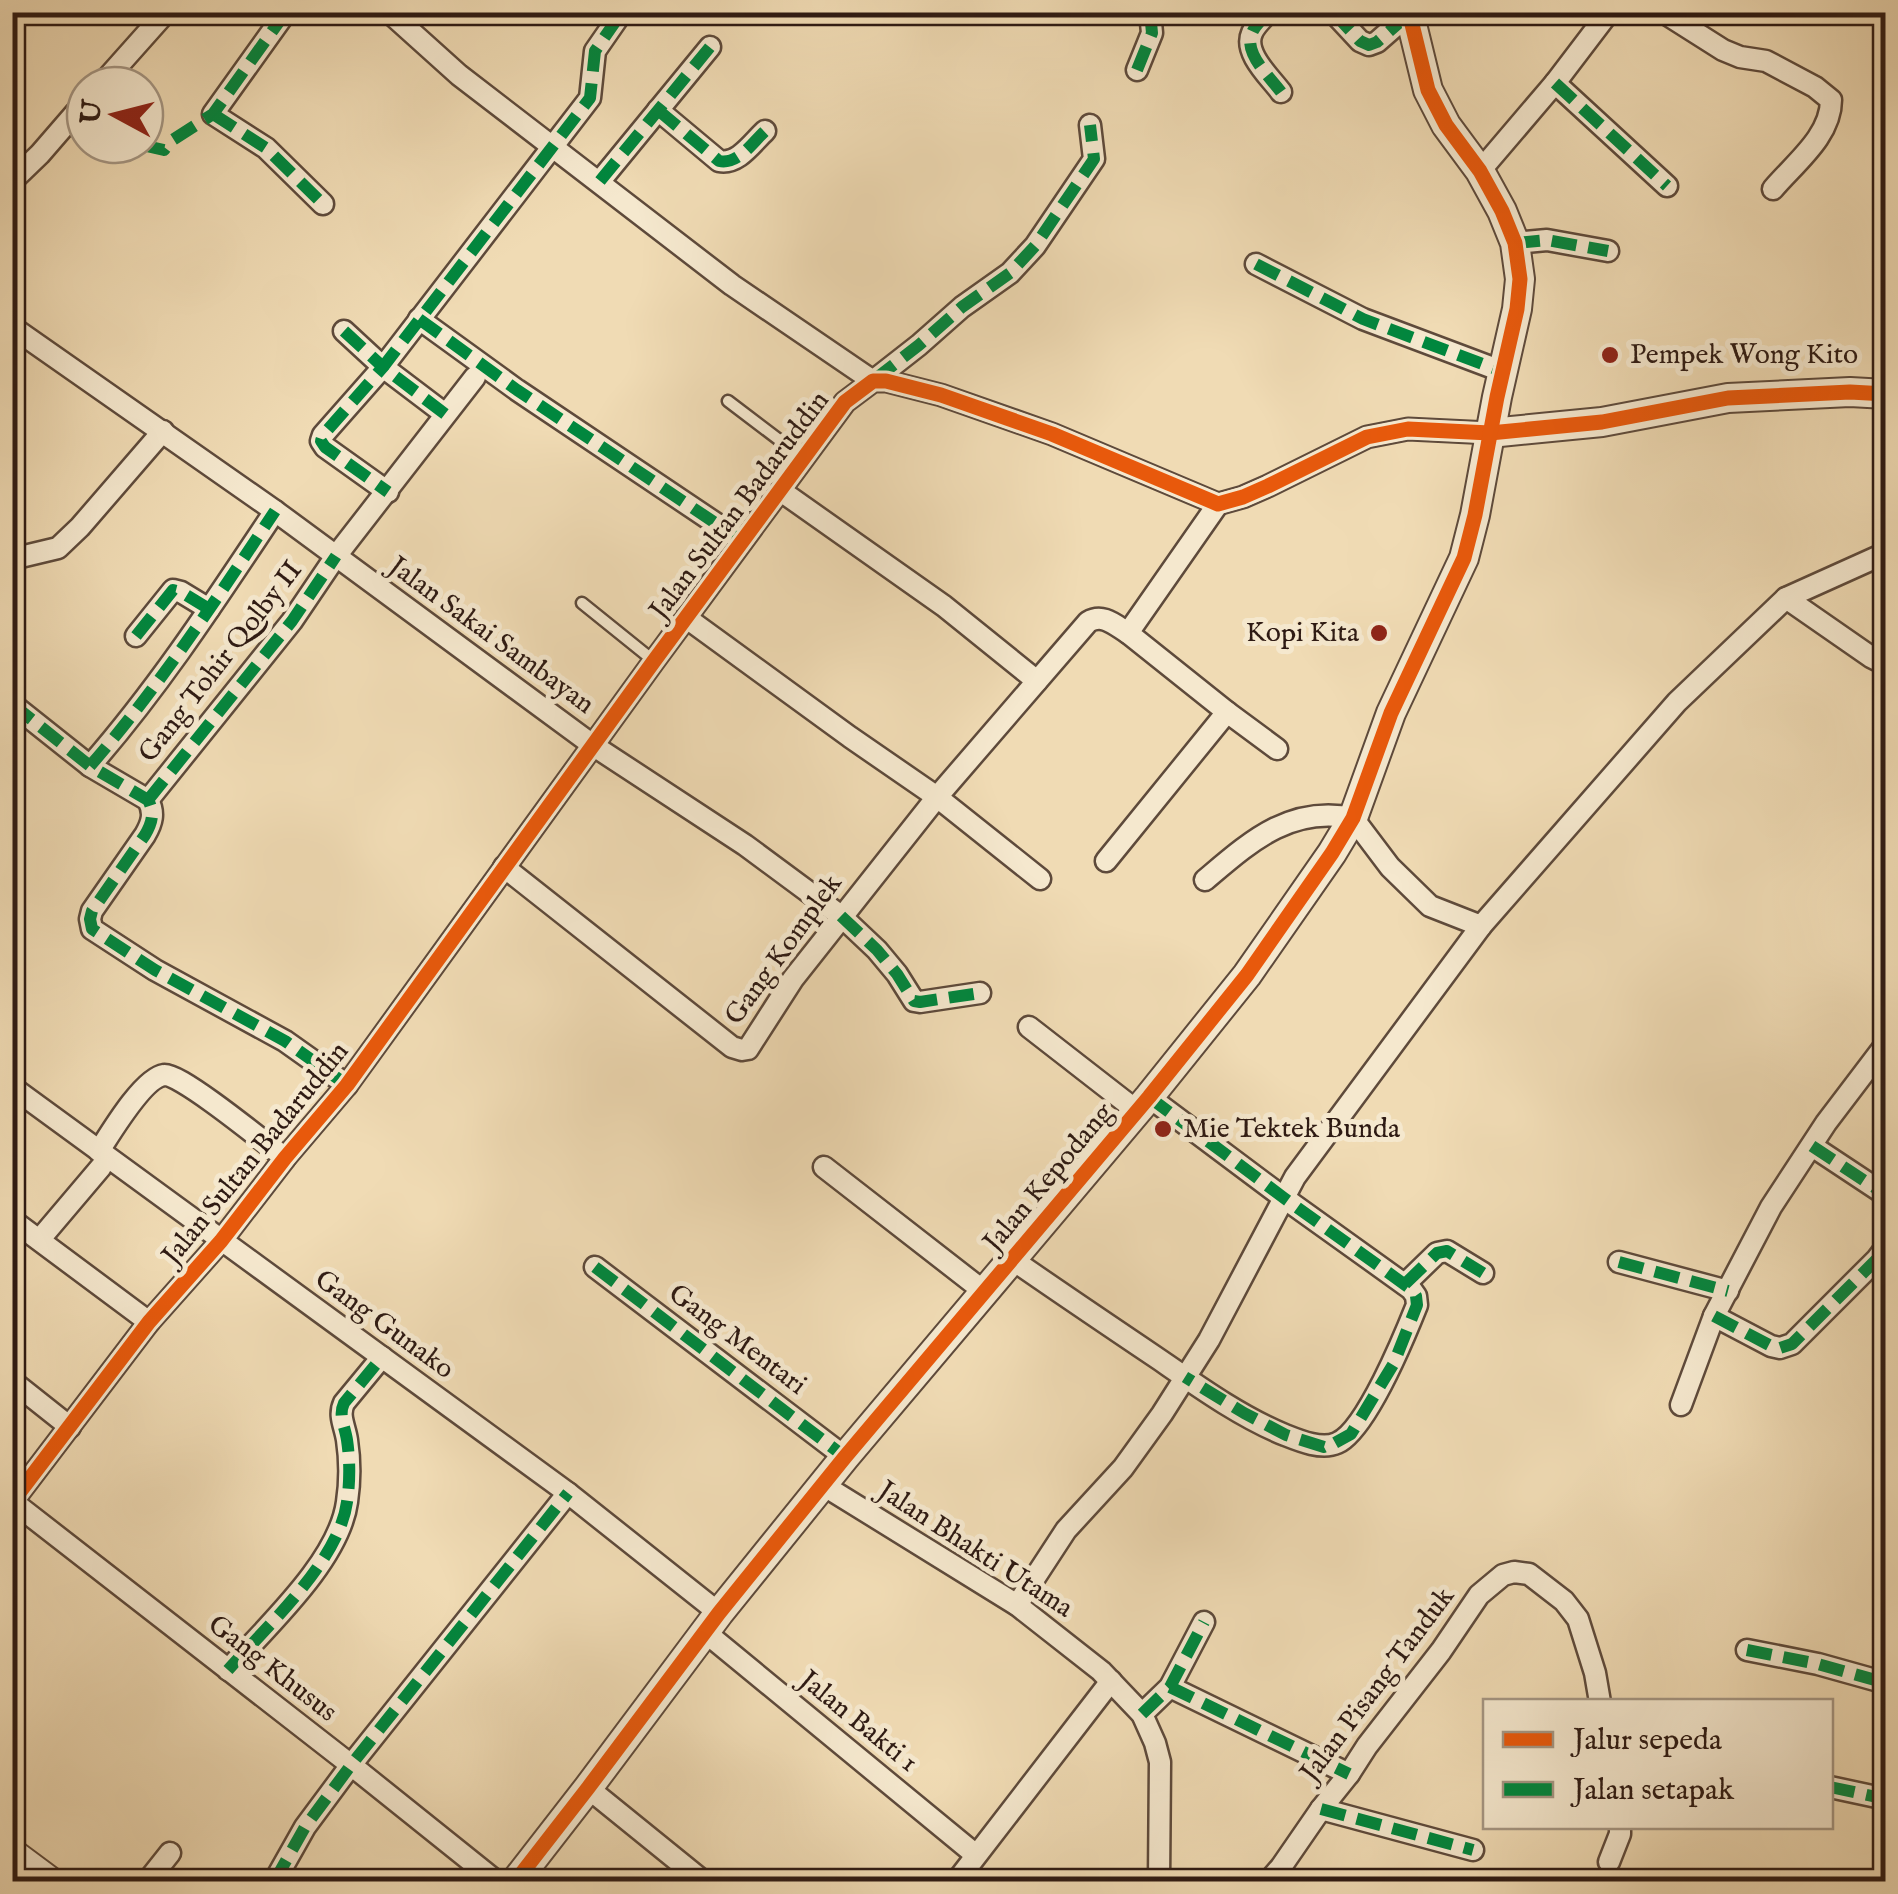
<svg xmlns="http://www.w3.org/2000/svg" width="1898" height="1894" font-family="'IM FELL English',serif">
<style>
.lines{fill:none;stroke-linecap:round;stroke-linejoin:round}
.service-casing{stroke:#5e4a3b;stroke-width:15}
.minor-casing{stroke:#5e4a3b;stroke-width:25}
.tertiary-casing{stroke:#5e4a3b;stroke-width:32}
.service{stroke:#f5e8ce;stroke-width:10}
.minor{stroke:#f5e8ce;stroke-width:20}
.tertiary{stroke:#f5e8ce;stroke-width:28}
.quiet{stroke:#00873e;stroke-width:12;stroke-dasharray:25 12;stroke-linecap:butt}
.cycleway-casing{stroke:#f5e8ce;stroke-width:21}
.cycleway{stroke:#e8590c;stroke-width:15}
.poi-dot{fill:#8f2418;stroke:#f5e8ce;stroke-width:4}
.labels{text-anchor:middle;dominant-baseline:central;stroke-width:10;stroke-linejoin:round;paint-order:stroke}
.poi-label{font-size:28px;fill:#2e1a13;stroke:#f5e8ce;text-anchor:start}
.street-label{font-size:28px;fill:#2e1a13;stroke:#f5e8ce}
</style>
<rect width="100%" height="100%" fill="#f0dbb4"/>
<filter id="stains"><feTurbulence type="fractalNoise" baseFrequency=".002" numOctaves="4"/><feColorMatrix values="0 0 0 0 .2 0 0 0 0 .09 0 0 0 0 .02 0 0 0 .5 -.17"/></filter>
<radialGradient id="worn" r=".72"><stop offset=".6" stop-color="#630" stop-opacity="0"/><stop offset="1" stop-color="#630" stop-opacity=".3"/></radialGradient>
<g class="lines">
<defs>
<g id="service">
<path d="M728 401 803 458"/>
<path d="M582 603 654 661"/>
</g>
<g id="minor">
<path d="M286 12 213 114 266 148 323 204"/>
<path d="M389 12 459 75 732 285 873 381 919 345 962 307 1010 273 1035 246 1094 159 1090 125"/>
<path d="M1268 12C1263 19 1255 25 1252 33 1243 53 1270 77 1281 92"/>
<path d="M1333 12 1360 41 1369 45 1377 42 1409 14"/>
<path d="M1663 12 1723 50 1740 57 1766 61 1815 87 1831 100C1831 136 1795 163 1773 189"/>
<path d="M1137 70 1152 33 1150 12"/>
<path d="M1555 83 1667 186"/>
<path d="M101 85 166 12"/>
<path d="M658 110 719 161C738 165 752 143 765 131"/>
<path d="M1480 171 1555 83 1609 12"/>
<path d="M12 181 40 154 85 102"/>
<path d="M600 181 710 47"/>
<path d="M1515 243 1547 240 1608 251"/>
<path d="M1256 264 1363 319 1504 372"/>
<path d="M419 319 517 390 742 541"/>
<path d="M12 327 275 511 594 746 745 845 841 916 877 950 897 974 914 1001 920 1002 980 993"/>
<path d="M344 331 383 367 323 435 321 441 325 447 388 492"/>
<path d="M445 414 383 367 590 98 595 51 622 12"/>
<path d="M781 491 944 606 1037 681"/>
<path d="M12 559 58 548 80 527 163 431"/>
<path d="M1786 598 1871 657 1877 660 1886 659"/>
<path d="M688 619 850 737 937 797 1088 622C1103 613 1115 625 1128 633"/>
<path d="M136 636 173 590 181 592 209 609"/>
<path d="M12 704 90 766 148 800C155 813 152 823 145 835L92 911 90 919 92 929 155 970 285 1041 347 1085"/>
<path d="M1227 712 1277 749"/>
<path d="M90 766C160 686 217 598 275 511"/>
<path d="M148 800 292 621 336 556 475 377"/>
<path d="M1106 861 1227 712 1128 633 1218 504"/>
<path d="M504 867 732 1047 742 1050 748 1049 793 979 937 797 1040 879"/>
<path d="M1205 880C1250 842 1290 805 1353 818L1390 867 1430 906 1481 926"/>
<path d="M1029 1027 1137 1111"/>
<path d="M12 1087 568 1493 719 1613"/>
<path d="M1812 1146 1886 1195"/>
<path d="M99 1151C110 1134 143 1078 164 1075 179 1072 268 1145 285 1158"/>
<path d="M824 1167 986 1293"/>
<path d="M12 1220 149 1322"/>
<path d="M40 1239 101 1167"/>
<path d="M1013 1260C1062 1294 1111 1327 1160 1360 1199 1387 1241 1417 1285 1435 1300 1441 1322 1450 1337 1443 1366 1431 1405 1335 1417 1305L1416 1296 1411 1289 1284 1198 1149 1097"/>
<path d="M1619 1262 1728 1291"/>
<path d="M595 1267 845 1457"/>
<path d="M1405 1284 1437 1253 1447 1251 1483 1273"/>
<path d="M1714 1316 1771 1346 1780 1348 1792 1344 1877 1259 1886 1247"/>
<path d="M12 1381 70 1427"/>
<path d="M1681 1405 1714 1316 1771 1207 1826 1123 1886 1044"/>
<path d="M823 1485 1017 1605 1101 1671 1142 1714 1155 1743 1160 1762 1159 1882"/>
<path d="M12 1502 149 1322 221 1241 285 1158 347 1085 654 661 845 402 873 381H886L941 395 1052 434 1218 504 1243 497 1268 486 1367 437 1408 429 1490 433"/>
<path d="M13 1502 351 1765 497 1882"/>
<path d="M1017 1605 1066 1530 1123 1468 1162 1414 1209 1340 1295 1177 1481 926 1677 702 1786 598 1886 553"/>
<path d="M705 1632 976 1855"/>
<path d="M1747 1650 1818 1664 1886 1683"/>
<path d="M228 1670C267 1626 339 1561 347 1502 350 1482 350 1460 347 1440 345 1426 338 1416 344 1403L382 1357"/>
<path d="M1170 1687 1349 1774"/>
<path d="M1142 1714 1170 1687 1204 1622"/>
<path d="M1830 1787 1886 1799"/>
<path d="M588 1788 704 1882"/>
<path d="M1321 1809 1473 1850"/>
<path d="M1609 1862 1620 1834V1826"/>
<path d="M147 1882 170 1853"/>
<path d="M274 1882 305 1827 351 1765 568 1493"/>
<path d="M956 1882 1111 1681"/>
<path d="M1268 1882 1281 1867 1321 1809 1349 1774 1367 1746 1441 1651 1479 1595 1503 1575 1514 1572 1529 1574 1564 1601 1578 1619 1595 1673 1600 1702"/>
</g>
<g id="tertiary">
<path d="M1490 433 1602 422 1728 398 1850 392 1886 394"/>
<path d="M12 1853 51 1882"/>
<path d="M515 1882 588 1788 719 1613 845 1457 1149 1097 1247 975 1332 853 1353 818 1391 713 1464 558 1475 515 1497 397 1517 309 1520 279 1515 243 1502 211 1480 171 1446 125 1428 90 1409 12"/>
</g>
</defs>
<!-- service casing -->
<use href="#service" class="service-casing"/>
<!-- minor casing -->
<use href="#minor" class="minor-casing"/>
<!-- tertiary casing -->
<use href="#tertiary" class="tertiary-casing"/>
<!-- service -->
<use href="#service" class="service"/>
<!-- minor -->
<use href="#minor" class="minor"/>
<!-- tertiary -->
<use href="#tertiary" class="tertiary"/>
<!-- quiet -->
<g class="quiet">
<path d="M1268 12C1263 19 1255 25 1252 33 1243 53 1270 77 1281 92"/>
<path d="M1333 12 1360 41 1369 45 1377 42 1409 14"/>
<path d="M1137 70 1152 33 1150 12"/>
<path d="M1555 83 1667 186"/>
<path d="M658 110 719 161C738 165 752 143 765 131"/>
<path d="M213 114 266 148 323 204"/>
<path d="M142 145 164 150 171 141 213 114 286 12"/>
<path d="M600 181 710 47"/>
<path d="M1515 243 1547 240 1608 251"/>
<path d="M1256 264 1363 319 1504 372"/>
<path d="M419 319 517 390 742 541"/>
<path d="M344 331 383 367 323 435 321 441 325 447 388 492"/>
<path d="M874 380 919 345 962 307 1010 273 1035 246 1094 159 1090 125"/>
<path d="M445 414 383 367 590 98 595 51 622 12"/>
<path d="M136 636 173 590 181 592 209 609"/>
<path d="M12 704 90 766 148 800C155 813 152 823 145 835L92 911 90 919 92 929 155 970 285 1041 347 1085"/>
<path d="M90 766C160 686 217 598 275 511"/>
<path d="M148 800 292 621 336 556"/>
<path d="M841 916 877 950 897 974 914 1001 920 1002 980 993"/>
<path d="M1149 1097 1284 1198 1411 1289 1416 1296 1417 1305 1394 1363 1351 1434 1331 1445 1324 1447 1286 1435 1244 1413 1185 1377"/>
<path d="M1812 1146 1886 1195"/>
<path d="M1619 1262 1728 1291"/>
<path d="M595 1267 845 1457"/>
<path d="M1405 1284 1437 1253 1447 1251 1483 1273"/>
<path d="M1714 1316 1771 1346 1780 1348 1792 1344 1877 1259 1886 1247"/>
<path d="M1747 1650 1818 1664 1886 1683"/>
<path d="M228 1670C267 1626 339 1561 347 1502 350 1482 350 1460 347 1440 345 1426 338 1416 344 1403L382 1357"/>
<path d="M1170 1687 1349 1774"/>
<path d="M1142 1714 1170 1687 1204 1622"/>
<path d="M1830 1787 1886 1799"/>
<path d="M1321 1809 1473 1850"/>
<path d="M274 1882 305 1827 351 1765 568 1493"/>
</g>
<defs>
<g id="cycleway">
<path d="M12 1502 149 1322 221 1241 285 1158 347 1085 654 661 845 402 873 381H886L941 395 1052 434 1218 504 1243 497 1268 486 1367 437 1408 429 1490 433 1602 422 1728 398 1850 392 1886 394"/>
<path d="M515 1882 588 1788 719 1613 845 1457 1149 1097 1247 975 1332 853 1353 818 1391 713 1464 558 1475 515 1497 397 1517 309 1520 279 1515 243 1502 211 1480 171 1446 125 1428 90 1409 12"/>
</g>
</defs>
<!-- cycleway casing -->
<use href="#cycleway" class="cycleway-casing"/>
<!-- cycleway -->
<use href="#cycleway" class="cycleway"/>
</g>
<!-- markers -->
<g class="poi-dot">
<circle cx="1610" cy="355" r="10"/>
<circle cx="1379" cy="633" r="10"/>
<circle cx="1163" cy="1129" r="10"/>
</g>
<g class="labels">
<!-- poi labels -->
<g class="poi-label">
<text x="1630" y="355">Pempek Wong Kito</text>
<text x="1359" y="633" text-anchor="end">Kopi Kita</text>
<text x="1183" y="1129">Mie Tektek Bunda</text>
</g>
<!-- street labels -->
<g class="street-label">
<text transform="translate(740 506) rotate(-53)">Jalan Sultan Badaruddin</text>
<text transform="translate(491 636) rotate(36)">Jalan Sakai Sambayan</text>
<text transform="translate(221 662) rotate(-52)">Gang Tohir Qolby II</text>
<text transform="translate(784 950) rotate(-54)">Gang Komplek</text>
<text transform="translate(256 1154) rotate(-51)">Jalan Sultan Badaruddin</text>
<text transform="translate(1049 1178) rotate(-50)">Jalan Kepodang</text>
<text transform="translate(384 1325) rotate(36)">Gang Gunako</text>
<text transform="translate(737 1340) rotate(37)">Gang Mentari</text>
<text transform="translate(975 1550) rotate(33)">Jalan Bhakti Utama</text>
<text transform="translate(272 1669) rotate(38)">Gang Khusus</text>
<text transform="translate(1378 1685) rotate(-53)">Jalan Pisang Tanduk</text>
<text transform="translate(858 1722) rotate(39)">Jalan Bakti 1</text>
</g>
</g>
<!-- margin -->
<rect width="1898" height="1894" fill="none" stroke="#f0dbb4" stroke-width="50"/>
<rect x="15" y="15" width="1868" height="1864" fill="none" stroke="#2e1a13" stroke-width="5"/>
<rect x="25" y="25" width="1848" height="1844" fill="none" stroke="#2e1a13" stroke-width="2.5"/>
<!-- legend -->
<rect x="1483" y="1699" width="350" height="130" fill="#f5e8ce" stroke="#a59683" stroke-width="2.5"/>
<rect x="1503" y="1732" width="50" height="15" fill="#e8590c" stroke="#a59683" stroke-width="2.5"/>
<text x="1573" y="1749" font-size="30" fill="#2e1a13">Jalur sepeda</text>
<rect x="1503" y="1782" width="50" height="15" fill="#00873e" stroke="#a59683" stroke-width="2.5"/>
<text x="1573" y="1799" font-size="30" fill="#2e1a13">Jalan setapak</text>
<!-- north arrow -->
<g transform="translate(115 115) rotate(277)"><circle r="48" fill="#f5e8ce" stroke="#a59683" stroke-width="2.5"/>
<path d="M0-8L18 38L0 25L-18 38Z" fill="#8f2418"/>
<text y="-15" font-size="28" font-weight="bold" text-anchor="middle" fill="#2e1a13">U</text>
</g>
<rect width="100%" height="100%" filter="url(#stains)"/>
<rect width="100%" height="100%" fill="url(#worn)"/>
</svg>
